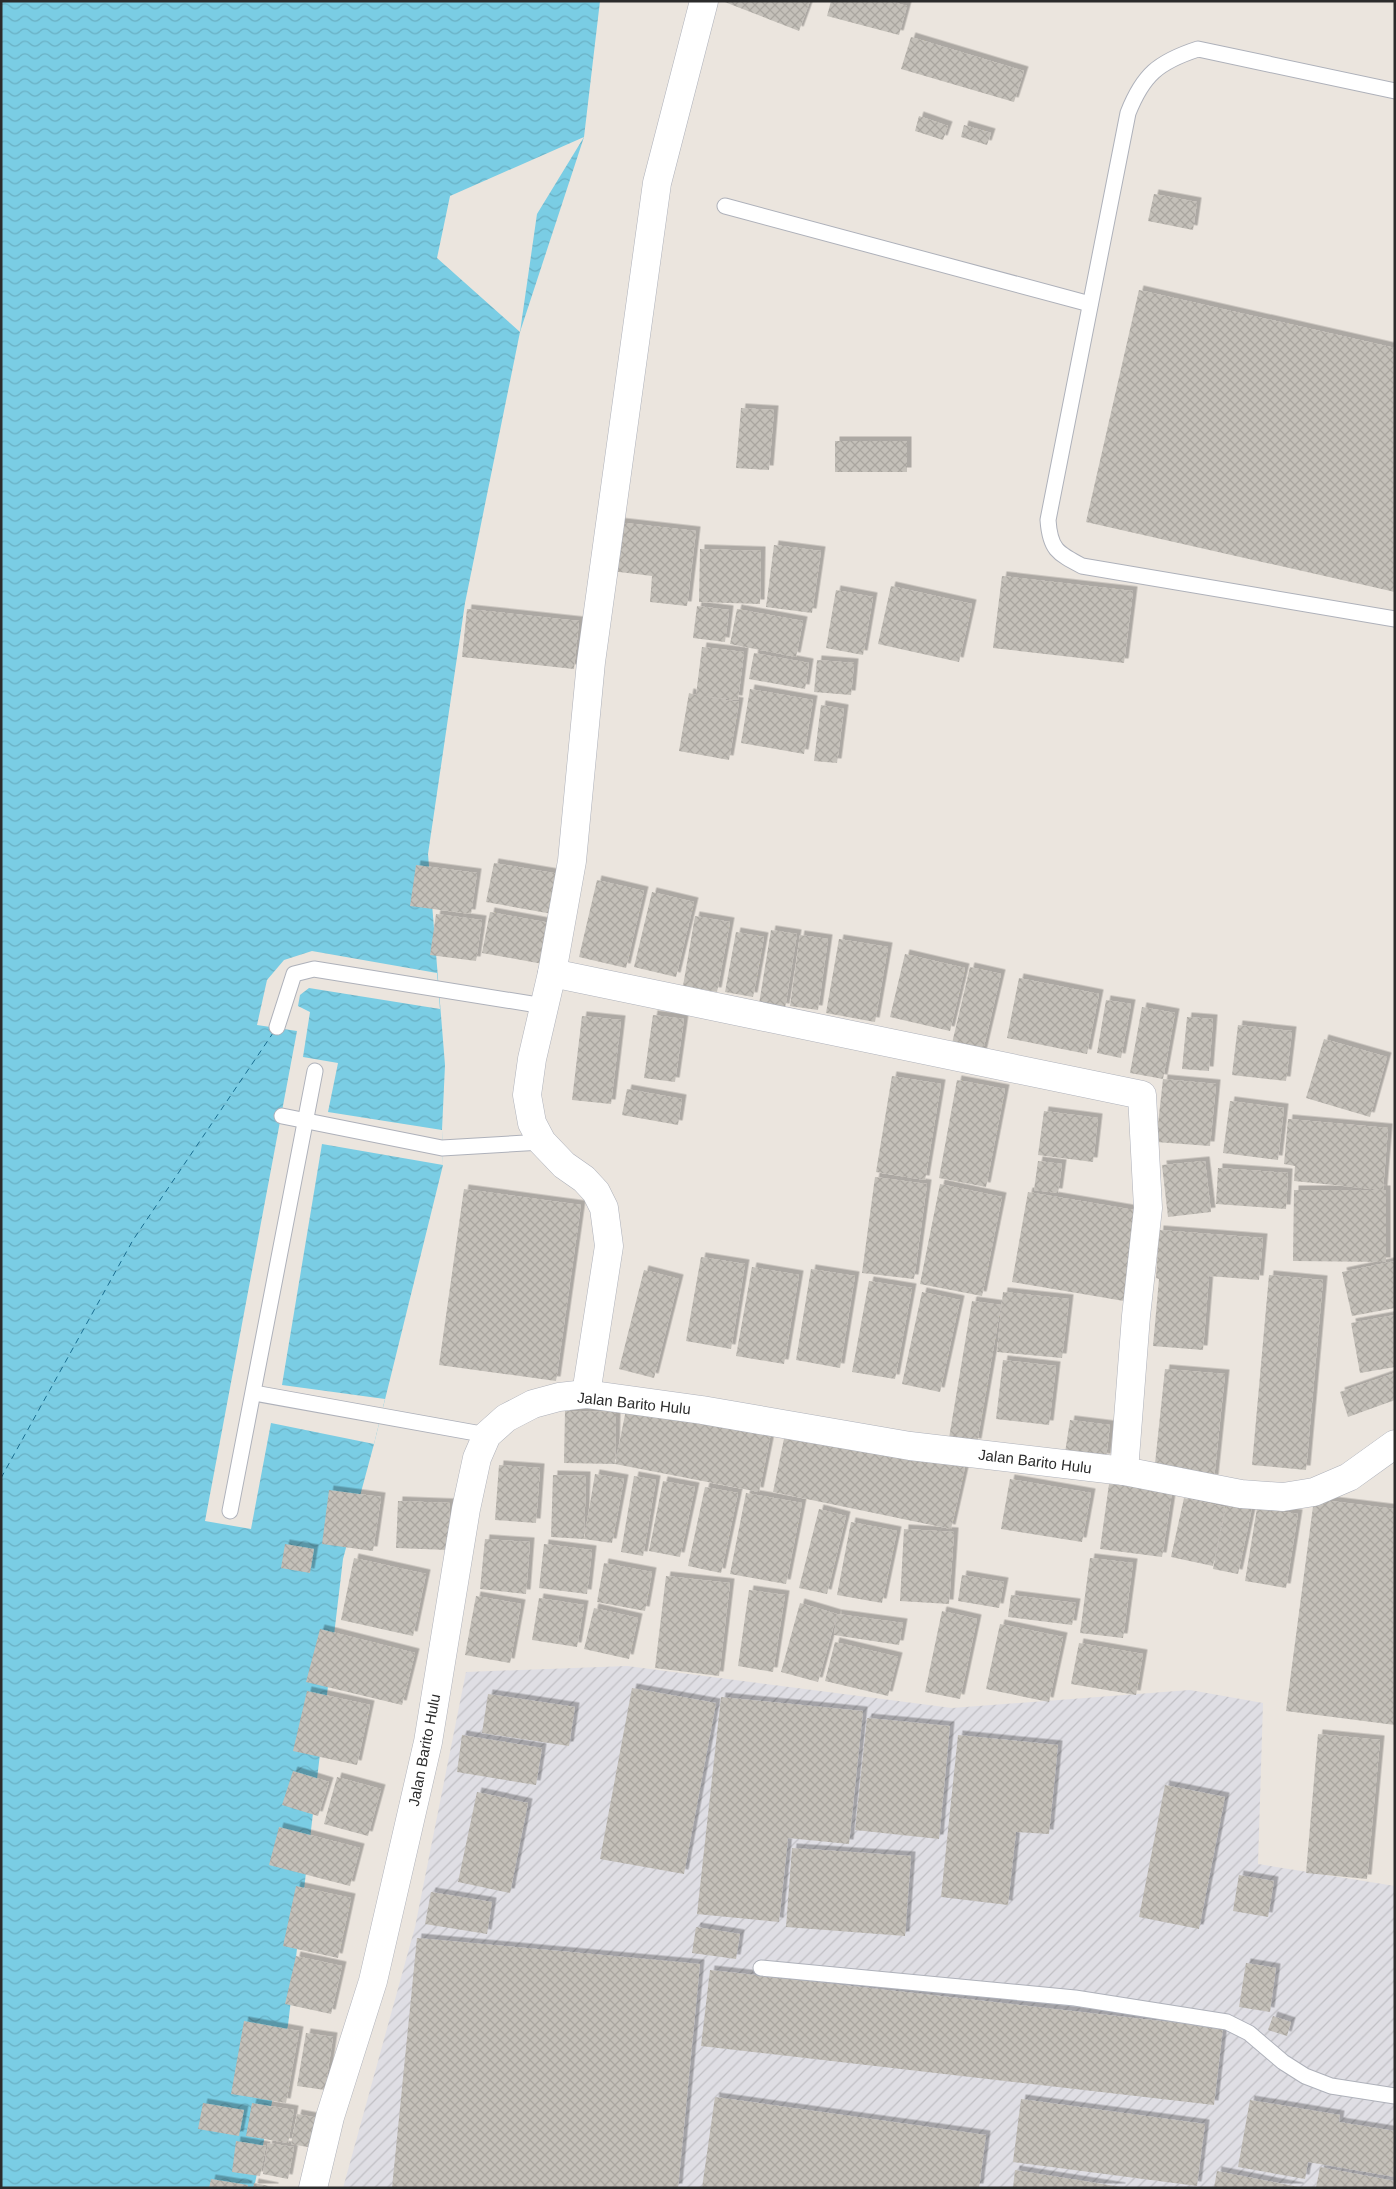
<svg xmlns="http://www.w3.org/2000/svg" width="1396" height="2189" font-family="Arial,sans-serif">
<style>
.industrial{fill:url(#industrial-furrows)}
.water{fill:url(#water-waves)}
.pier{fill:#ebe5de}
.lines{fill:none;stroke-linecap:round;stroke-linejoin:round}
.ferry{stroke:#196d90;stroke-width:1;stroke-dasharray:6 5;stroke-linecap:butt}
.building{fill:url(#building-cross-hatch);filter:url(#shadow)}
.service-casing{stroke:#aeb1ba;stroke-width:17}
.minor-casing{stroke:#aeb1ba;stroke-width:29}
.tertiary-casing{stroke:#aeb1ba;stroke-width:29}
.service{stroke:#fff;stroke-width:15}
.minor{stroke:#fff;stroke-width:28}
.tertiary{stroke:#fff;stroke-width:28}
.labels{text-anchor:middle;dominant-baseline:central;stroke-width:4;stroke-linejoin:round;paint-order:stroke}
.street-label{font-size:15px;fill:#2b2b2b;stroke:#fff}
</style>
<defs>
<pattern id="industrial-furrows" width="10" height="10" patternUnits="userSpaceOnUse" patternTransform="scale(1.25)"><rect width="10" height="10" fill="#dfdee4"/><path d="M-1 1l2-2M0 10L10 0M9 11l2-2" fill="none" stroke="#c0bfc4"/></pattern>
<pattern id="water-waves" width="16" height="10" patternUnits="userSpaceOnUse" patternTransform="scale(1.25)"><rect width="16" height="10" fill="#7acde4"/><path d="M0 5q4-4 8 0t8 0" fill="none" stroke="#6ab0c4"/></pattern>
<pattern id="building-cross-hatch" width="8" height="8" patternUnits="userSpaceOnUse" patternTransform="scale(1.25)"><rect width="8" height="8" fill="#c4c0b9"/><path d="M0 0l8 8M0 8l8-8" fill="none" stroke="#a9a59f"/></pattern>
<filter id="shadow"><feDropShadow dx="4.5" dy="-4.5" stdDeviation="0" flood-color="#0004"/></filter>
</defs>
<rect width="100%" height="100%" fill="#ebe5de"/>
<!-- industrial -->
<path class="industrial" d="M627 1666 952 1708 1190 1690 1263 1703 1258 1864 1395 1886V2188H343L415 1927 466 1672Z"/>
<!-- water -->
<path class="water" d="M1 1H600L584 137 520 332 465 603 428 854 445 1065 442 1130 443 1165 374 1444 343 1559 288 2025 254 2188H1Z"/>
<!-- pier -->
<g class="pier">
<path d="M584 137 537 214 520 332 437 258 450 196Z"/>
<path d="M312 951 437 973 440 1009 309 988 300 995 298 1006 310 1012 303 1057 338 1063 328 1112 442 1130 443 1165 322 1144 282 1385 385 1399 374 1444 271 1423 251 1529 205 1521 297 1031 257 1025 267 980 284 960Z"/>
</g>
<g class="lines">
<!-- ferry -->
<path class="ferry" d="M1 1478 133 1240 273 1033"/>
</g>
<!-- building -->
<g class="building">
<path d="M722 1H810L799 31Z"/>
<path d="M831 1H889L907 6 899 35 827 16Z"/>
<path d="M911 37 1024 71 1014 102 901 69Z"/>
<path d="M919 116 948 126 943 140 915 131Z"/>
<path d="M964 125 991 133 987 145 961 137Z"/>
<path d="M1154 194 1197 202 1193 230 1148 221Z"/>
<path d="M1139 290 1395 348V592L1086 522Z"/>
<path d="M741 408 774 410 769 470 736 468Z"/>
<rect x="835" y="441" width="72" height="31"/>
<path d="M616 522 696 531 687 606 650 602 652 576 611 571Z"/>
<path d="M774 545 821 551 812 613 766 607Z"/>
<path d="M700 549 761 551 760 604 699 602Z"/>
<path d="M1002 576 1133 591 1124 663 993 648Z"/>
<path d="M891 586 972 604 959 662 878 644Z"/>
<path d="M836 590 873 597 863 655 826 648Z"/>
<path d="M697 606 729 610 725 642 693 638Z"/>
<path d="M467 609 579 621 574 669 462 657Z"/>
<path d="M737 609 803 621 796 657 730 644Z"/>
<path d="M702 647 744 652 738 700 701 696 739 702 729 760 679 751 689 693 696 695Z"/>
<path d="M754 653 809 663 805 689 749 679Z"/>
<path d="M817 660 854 663 851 695 814 692Z"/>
<path d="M750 689 813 700 804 754 741 743Z"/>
<path d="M821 705 844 709 837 763 814 761Z"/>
<path d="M494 863 565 875 558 915 486 902Z"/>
<path d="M416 865 477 873 471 914 410 906Z"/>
<path d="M597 880 644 891 626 968 579 957Z"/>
<path d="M652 892 694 902 676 977 634 967Z"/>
<path d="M490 912 550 923 543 964 482 953Z"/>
<path d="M436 914 482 920 476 961 430 955Z"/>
<path d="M695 916 730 922 717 992 683 986Z"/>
<path d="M771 930 797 934 785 1008 759 1004Z"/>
<path d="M736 932 764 937 753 997 725 992Z"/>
<path d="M800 935 828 939 818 1010 790 1006Z"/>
<path d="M839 939 888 947 875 1022 826 1013Z"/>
<path d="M905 954 965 968 950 1031 890 1017Z"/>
<path d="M970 967 1001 974 981 1059 950 1052Z"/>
<path d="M1019 978 1099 994 1087 1054 1007 1038Z"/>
<path d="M1106 1000 1131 1004 1121 1058 1097 1053Z"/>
<path d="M1142 1007 1175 1013 1163 1079 1216 1084 1210 1146 1156 1142 1163 1079 1130 1073Z"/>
<path d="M653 1015 684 1019 675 1082 644 1078Z"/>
<path d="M582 1016 621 1020 611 1104 572 1100Z"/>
<path d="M1187 1017 1213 1019 1209 1071 1182 1069Z"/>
<path d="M1238 1025 1292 1031 1286 1081 1232 1075Z"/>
<path d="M1324 1039 1387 1057 1370 1117 1306 1098Z"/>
<path d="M892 1076 941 1084 925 1180 876 1172Z"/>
<path d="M957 1080 1005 1089 986 1187 939 1178Z"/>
<path d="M627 1089 682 1099 678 1125 622 1115Z"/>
<path d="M1230 1101 1284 1108 1278 1160 1223 1153Z"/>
<path d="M1044 1111 1098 1118 1093 1162 1038 1155Z"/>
<path d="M1288 1119 1388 1128 1383 1190 1294 1181 1295 1166 1284 1164Z"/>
<path d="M1038 1161 1062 1164 1058 1193 1034 1190Z"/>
<path d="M1205 1161 1211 1212 1168 1217 1162 1165Z"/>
<path d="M1218 1168 1288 1173 1286 1209 1216 1204Z"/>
<path d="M875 1177 927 1184 914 1279 862 1273Z"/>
<path d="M940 1184 1002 1197 982 1296 920 1284Z"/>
<path d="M464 1189 581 1205 556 1381 439 1365Z"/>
<path d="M1294 1190H1386V1262L1293 1261Z"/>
<path d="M1028 1192 1140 1211 1124 1301 1012 1282Z"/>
<path d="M1159 1230 1263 1238 1259 1280 1209 1276 1203 1350 1153 1346 1159 1279 1156 1278Z"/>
<path d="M701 1257 745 1264 731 1349 686 1341Z"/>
<path d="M1395 1261V1308L1352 1316 1342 1272Z"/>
<path d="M752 1267 799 1275 784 1364 736 1356Z"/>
<path d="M811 1269 855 1276 840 1368 796 1360Z"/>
<path d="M644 1270 679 1279 654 1378 619 1369Z"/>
<path d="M1269 1275 1323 1280 1306 1470 1252 1465Z"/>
<path d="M869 1281 912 1288 895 1379 852 1372Z"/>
<path d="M922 1292 960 1300 940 1392 902 1384Z"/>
<path d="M1003 1292 1069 1299 1062 1358 997 1352Z"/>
<path d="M972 1301 1001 1305 977 1443 949 1438Z"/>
<path d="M1395 1315V1367L1360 1373 1351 1323Z"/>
<path d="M1003 1360 1056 1366 1049 1425 996 1419Z"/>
<path d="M1165 1369 1225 1374 1214 1479 1154 1473Z"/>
<path d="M1395 1373V1400L1348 1417 1340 1392Z"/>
<path d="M627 1405 771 1433 759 1492 615 1464Z"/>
<path d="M565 1411 616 1412 615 1464 564 1463Z"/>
<path d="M1070 1420 1110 1425 1106 1458 1065 1453Z"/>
<path d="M786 1429 965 1467 951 1529 773 1492Z"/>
<path d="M499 1465 540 1468 536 1523 495 1520Z"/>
<path d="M595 1474 624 1479 612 1543 584 1539Z"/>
<path d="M553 1475 586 1476 584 1539 551 1537Z"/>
<path d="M634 1476 656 1480 643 1556 621 1552Z"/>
<path d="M1010 1479 1091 1493 1082 1542 1001 1529Z"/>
<path d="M663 1481 695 1487 680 1557 649 1551Z"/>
<path d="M1109 1484 1172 1492 1162 1557 1100 1549Z"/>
<path d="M705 1487 738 1493 721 1573 688 1566Z"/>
<path d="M329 1490 381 1497 373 1551 322 1544Z"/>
<path d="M746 1493 802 1503 786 1584 730 1574Z"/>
<path d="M1184 1498 1225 1507 1213 1566 1171 1557Z"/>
<path d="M1314 1499 1395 1509V1725L1286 1711Z"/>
<path d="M398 1501 450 1503 448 1550 396 1548Z"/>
<path d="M1227 1503 1252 1508 1238 1574 1213 1569Z"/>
<path d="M1257 1508 1298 1514 1286 1588 1245 1581Z"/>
<path d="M819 1509 846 1516 827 1594 799 1588Z"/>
<path d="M851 1522 897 1531 882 1603 837 1595Z"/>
<path d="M904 1529 954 1532 949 1604 900 1601Z"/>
<path d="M485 1539 530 1542 526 1594 480 1589Z"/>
<path d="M285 1544 314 1549 310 1573 281 1568Z"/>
<path d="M544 1544 592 1550 587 1594 539 1588Z"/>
<path d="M354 1558 426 1574 413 1636 341 1620Z"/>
<path d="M1090 1558 1133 1563 1123 1638 1080 1633Z"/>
<path d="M604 1563 652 1572 645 1611 597 1602Z"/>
<path d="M962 1575 1004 1582 999 1608 958 1601Z"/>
<path d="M666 1576 730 1583 719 1676 655 1668Z"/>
<path d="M749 1590 785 1595 773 1672 738 1666Z"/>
<path d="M1011 1595 1076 1603 1072 1625 1008 1617Z"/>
<path d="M476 1596 521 1604 510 1663 465 1655Z"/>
<path d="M539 1598 584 1605 577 1647 532 1640Z"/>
<path d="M800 1603 837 1614 818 1682 781 1672Z"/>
<path d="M594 1608 638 1618 629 1659 584 1649Z"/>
<path d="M942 1611 977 1619 960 1699 925 1692Z"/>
<path d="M837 1614 903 1623 899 1645 834 1635Z"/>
<path d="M1000 1624 1063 1637 1049 1702 986 1689Z"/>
<path d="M320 1629 415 1653 402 1705 306 1682Z"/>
<path d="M835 1642 898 1657 888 1696 825 1681Z"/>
<path d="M1079 1643 1143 1654 1136 1695 1071 1684Z"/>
<path d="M632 1688 716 1703 684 1874 600 1859Z"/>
<path d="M307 1691 370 1705 357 1765 293 1751Z"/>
<path d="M488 1694 575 1707 569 1746 482 1733Z"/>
<path d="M721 1697 863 1711 849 1844 788 1838 779 1922 697 1914Z"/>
<path d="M867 1718 950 1726 939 1839 855 1830Z"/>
<path d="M1318 1734 1380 1740 1367 1879 1306 1873Z"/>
<path d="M462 1735 542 1748 536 1785 457 1772Z"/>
<path d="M958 1735 1058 1745 1049 1834 1016 1832 1008 1905 941 1897Z"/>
<path d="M293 1771 329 1782 318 1816 282 1805Z"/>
<path d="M337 1777 381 1789 368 1836 324 1824Z"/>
<path d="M1165 1785 1225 1797 1199 1929 1139 1917Z"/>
<path d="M477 1792 528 1803 510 1893 458 1882Z"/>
<path d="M279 1827 360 1848 350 1886 269 1865Z"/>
<path d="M792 1848 911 1856 905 1936 786 1927Z"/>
<path d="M1239 1875 1274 1881 1268 1917 1233 1911Z"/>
<path d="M296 1886 351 1898 338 1958 283 1946Z"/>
<path d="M431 1892 492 1902 487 1934 425 1924Z"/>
<path d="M696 1927 740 1934 736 1959 692 1953Z"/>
<path d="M417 1938 700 1964 678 2188H392Z"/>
<path d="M296 1956 342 1966 331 2014 285 2004Z"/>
<path d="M1246 1963 1276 1968 1270 2012 1239 2007Z"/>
<path d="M710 1970 1223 2028 1214 2105 701 2046Z"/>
<path d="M1273 2016 1291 2022 1287 2036 1268 2030Z"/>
<path d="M244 2021 299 2031 286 2103 231 2094Z"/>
<path d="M306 2033 333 2037 325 2090 297 2086Z"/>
<path d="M715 2097 986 2135 979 2188H702Z"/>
<path d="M1021 2099 1205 2124 1197 2186 1013 2162Z"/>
<path d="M1250 2100 1340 2115 1339 2122 1395 2131V2177L1308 2162 1305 2179 1238 2167Z"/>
<path d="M203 2103 244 2110 239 2136 198 2129Z"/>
<path d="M252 2103 294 2110 288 2143 246 2136Z"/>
<path d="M297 2114 318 2118 313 2148 291 2144Z"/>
<path d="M236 2141 266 2146 260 2176 232 2172Z"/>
<path d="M268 2143 294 2147 288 2179 263 2174Z"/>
<path d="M1320 2167 1395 2181V2188H1316Z"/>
<path d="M1015 2170 1121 2187V2188H1013Z"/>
<path d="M1217 2171 1299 2187V2188H1214Z"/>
<path d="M211 2179 248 2185 247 2188H209Z"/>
<path d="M254 2183 274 2187V2188H253Z"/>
</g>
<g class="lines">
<defs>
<g id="service">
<path d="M1395 91 1198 49C1158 62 1143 75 1128 113L1048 520C1050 549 1057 553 1082 566L1395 619"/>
<path d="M725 206 1090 304"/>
<path d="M277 1027 294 974 314 969 544 1006"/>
<path d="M282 1116 442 1148 542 1142"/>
<path d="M254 1393 487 1435"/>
<path d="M230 1511 315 1071"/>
<path d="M761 1968 1075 1998 1227 2022 1249 2033 1283 2062 1305 2076 1331 2086 1395 2096"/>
</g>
<g id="minor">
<path d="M552 973 1142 1095 1148 1208 1136 1316 1124 1471"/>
<path d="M586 1394 609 1246 604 1208 596 1192 584 1179 564 1165 542 1142 532 1123 527 1095 532 1059 552 973 572 861 591 662 657 183 704 1"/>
</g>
<path id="tertiary" d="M313 2188 330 2117 373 1981 428 1742 466 1509 477 1458 487 1435 506 1418 533 1404 559 1397 586 1394 702 1410 910 1446 1124 1471 1241 1494 1283 1497 1314 1492 1349 1477 1395 1444"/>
</defs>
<!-- service casing -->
<use href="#service" class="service-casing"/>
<!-- minor casing -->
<use href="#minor" class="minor-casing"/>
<!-- tertiary casing -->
<use href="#tertiary" class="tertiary-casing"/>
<!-- service -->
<use href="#service" class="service"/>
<!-- minor -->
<use href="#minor" class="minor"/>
<!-- tertiary -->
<use href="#tertiary" class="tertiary"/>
</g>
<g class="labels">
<!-- street labels -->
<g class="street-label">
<text transform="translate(634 1403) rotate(6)">Jalan Barito Hulu</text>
<text transform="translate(1035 1461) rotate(7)">Jalan Barito Hulu</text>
<text transform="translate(424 1750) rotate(-79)">Jalan Barito Hulu</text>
</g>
</g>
<!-- border -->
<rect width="1396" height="2189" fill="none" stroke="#2b2b2b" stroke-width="5"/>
</svg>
